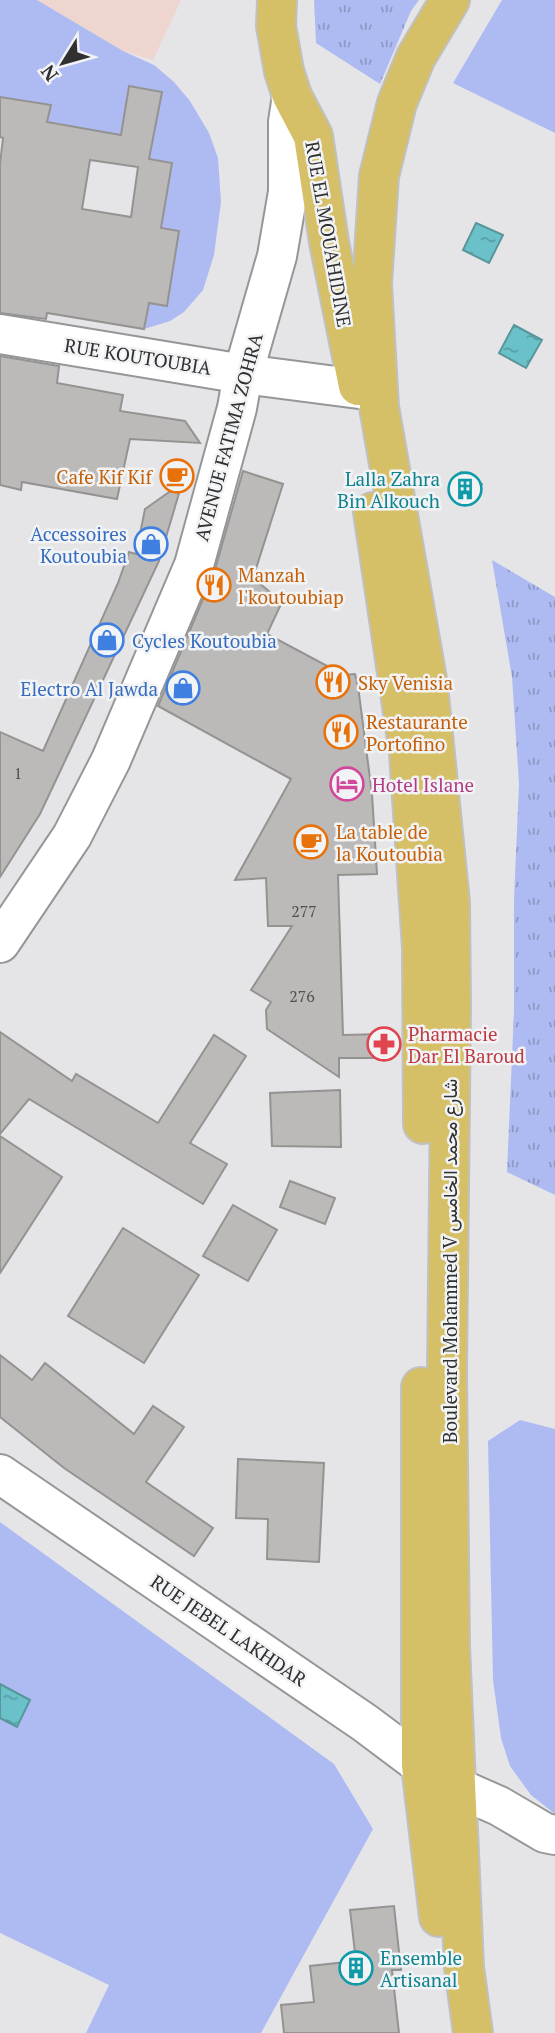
<svg xmlns="http://www.w3.org/2000/svg" width="555" height="2033" font-family="'PT Serif',Vazirmatn,serif">
<style>
.commercial{fill:#efd5cf}
.green{fill:#adbbf2}
.park{fill:url(#park-tufts)}
.water{fill:url(#water-ripples);stroke:#59969b;stroke-width:2}
.building{fill:#bcb9b9;stroke:#959392;stroke-width:2;fill-rule:evenodd}
.lines{fill:none;stroke-linecap:round;stroke-linejoin:round}
.minor-casing{stroke:#959698;stroke-width:42}
.major-casing{stroke:#c1c1c1;stroke-width:42}
.minor{stroke:#fff;stroke-width:38}
.major{stroke:#d5bf67;stroke-width:38}
.labels{text-anchor:middle;dominant-baseline:central;stroke-width:5;stroke-linejoin:round;paint-order:stroke}
.number-label{font-size:16px;fill:#535253}
.street-label{font-size:19px;fill:#303031;stroke:#f2f3f5}
.food-label{font-size:19px;fill:#c56008;stroke:#f2f3f5;text-anchor:start}
.culture-label{font-size:19px;fill:#0d838f;stroke:#f2f3f5;text-anchor:end}
.shop-label{font-size:19px;fill:#366cbe;stroke:#f2f3f5;text-anchor:end}
.hotel-label{font-size:19px;fill:#b23c85;stroke:#f2f3f5;text-anchor:start}
.health-label{font-size:19px;fill:#be3a42;stroke:#f2f3f5;text-anchor:start}
</style>
<defs>
<pattern id="park-tufts" width="24" height="20" patternUnits="userSpaceOnUse" patternTransform="scale(1.75)"><rect width="24" height="20" fill="#adbbf2"/><path d="M3 7l-1-3M5 7V3M7 7l1-3M15 17l-1-3M17 17v-4M19 17l1-3" fill="none" stroke="#8d98c5"/></pattern>
<pattern id="water-ripples" width="26" height="14" patternUnits="userSpaceOnUse" patternTransform="scale(1.75)"><rect width="26" height="14" fill="#6ac1c9"/><path d="M2 4q2-2 4 0t4 0M15 11q2-2 4 0t4 0" fill="none" stroke="#589da4"/></pattern>
</defs>
<rect width="100%" height="100%" fill="#e5e5e8"/>
<!-- commercial -->
<path class="commercial" d="M37 0H181L153 60 123 51Z"/>
<!-- green -->
<g class="green">
<path d="M0 0H37L123 51 154 65 174 82 190 101 209 133 218 158 221 202 214 255 203 290 184 312 170 321 144 329 149 303 178 231 161 228 172 163 149 159 162 92 129 86 121 135 47 122 50 105 0 97Z"/>
<path d="M502 0H555V133L453 83Z"/>
<path d="M520 1420 555 1429V1814L531 1795 510 1766 501 1738 493 1680 488 1441Z"/>
<path d="M0 1522 334 1764 373 1829 261 2033H86L109 1985 0 1933Z"/>
</g>
<!-- park -->
<g class="park">
<path d="M314 0H419L411 11 380 84 316 43Z"/>
<path d="M492 560 555 597V1195L507 1172 514 1011V899L519 784 512 677Z"/>
</g>
<!-- water -->
<g class="water">
<path d="M476 223 503 235 489 263 463 250Z"/>
<path d="M514 325 542 340 526 368 499 353Z"/>
<path d="M0 1684 30 1700 17 1727 0 1718Z"/>
</g>
<!-- building -->
<g class="building">
<path d="M129 86 162 92 149 159 172 163 161 228 179 231 167 306 149 303 144 329 47 313 46 319 0 313V164L3 138 0 137V97L51 105 47 122 121 135ZM90 160 138 167 131 217 82 209Z"/>
<path d="M0 356 59 366 57 383 123 395 120 411 185 421 200 443 130 439 117 499 22 482 21 490 0 485Z"/>
<path d="M243 471 283 484 253 578 282 602 267 634 344 675 355 674 358 686 372 794 377 874 338 875 343 1035 384 1034 385 1058H339V1077L267 1029 266 1010 271 1002 251 990 292 926H268L266 878 235 880 291 779 158 706 214 573Z"/>
<path d="M461 472 482 484 470 505 449 493Z"/>
<path d="M182 483 159 561 40 814 0 877V732L43 751 118 583 129 552 136 554 145 509Z"/>
<path d="M0 1032 72 1081 76 1074 158 1123 214 1035 246 1056 190 1143 227 1164 203 1204 29 1099 0 1134Z"/>
<path d="M340 1090 341 1147 272 1146 270 1093Z"/>
<path d="M0 1136 62 1177 0 1273Z"/>
<path d="M290 1181 335 1198 325 1224 280 1207Z"/>
<path d="M233 1205 277 1230 248 1281 203 1256Z"/>
<path d="M123 1228 199 1275 144 1363 68 1316Z"/>
<path d="M0 1355 32 1380 45 1363 134 1434 153 1406 184 1427 146 1482 213 1528 194 1556 64 1468 0 1417Z"/>
<path d="M238 1459 324 1463 319 1562 267 1559 268 1519 236 1518Z"/>
<path d="M394 1906 401 1970H392L399 2033H284L281 2005 314 2002 310 1966 356 1961 350 1910Z"/>
</g>
<g class="lines">
<defs>
<g id="minor">
<path d="M0 334 243 374 359 389"/>
<path d="M0 943 72 836 111 760 194 565 237 408 243 374 277 256 288 192V122L292 96"/>
<path d="M0 1474 365 1723 421 1765 456 1787 499 1806 545 1833 555 1835"/>
</g>
<g id="major">
<path d="M277 0 276 26 284 71 292 96 313 136 329 242 358 386"/>
<path d="M450 0 416 57 397 103 379 176 372 284 379 407 428 685 450 902 451 1007 447 1372 450 1646 464 1967 473 2033"/>
<path d="M373 512 409 753 422 948 423 1124"/>
<path d="M421 1387V1765L439 1917"/>
</g>
</defs>
<!-- minor casing -->
<use href="#minor" class="minor-casing"/>
<!-- major casing -->
<use href="#major" class="major-casing"/>
<!-- minor -->
<use href="#minor" class="minor"/>
<!-- major -->
<use href="#major" class="major"/>
</g>
<!-- icons -->
<defs>
<symbol id="cafe-ring" viewBox="-11 -11 22 22"><circle r="9.5" fill="#f2f3f5" stroke="#e8710a" stroke-width="1.5"/><path d="M-5.5-4.5H6V0H3Q3 3.5 0 3.5H-2.5Q-5.5 3.5-5.5 0ZM3-3.2v2h1.7v-2ZM-6 4.5H4V6H-6Z" fill="#e8710a"/></symbol>
<symbol id="building-ring" viewBox="-11 -11 22 22"><circle r="9.5" fill="#f2f3f5" stroke="#0f9aa8" stroke-width="1.5"/><path d="M-4-6H4V6H1V3H-1V6H-4ZM-2.5-4.3h1.7v1.8h-1.7ZM.8-4.3h1.7v1.8H.8ZM-2.5-1h1.7V.8h-1.7ZM.8-1h1.7V.8H.8Z" fill="#0f9aa8"/></symbol>
<symbol id="shop-ring" viewBox="-11 -11 22 22"><circle r="9.5" fill="#f2f3f5" stroke="#3f7fe0" stroke-width="1.5"/><path d="M-5-2.5h2.3a2.7 3.5 0 0 1 5.4 0H5L5.5 6h-11ZM-1.5-2.5h3a1.5 2.3 0 0 0-3 0Z" fill="#3f7fe0"/></symbol>
<symbol id="restaurant-ring" viewBox="-11 -11 22 22"><circle r="9.5" fill="#f2f3f5" stroke="#e8710a" stroke-width="1.5"/><path d="M-5-6h1v4h1v-4h1v4h1v-4h1v5L-1.5 .5V6h-2V.5L-5-1ZM5-6V6H3V1.5H1.5Q1.5-4 5-6Z" fill="#e8710a"/></symbol>
<symbol id="hotel-ring" viewBox="-11 -11 22 22"><circle r="9.5" fill="#f2f3f5" stroke="#d1479c" stroke-width="1.5"/><path d="M-6-4.5h1.5V1H6V5H4.5V3h-9V5H-6ZM-4 0a1.8 1.8 0 1 1 3.6 0ZM.5 0V-2.5h3Q6-2.5 6 0Z" fill="#d1479c"/></symbol>
<symbol id="pharmacy-ring" viewBox="-11 -11 22 22"><circle r="9.5" fill="#f2f3f5" stroke="#e0444e" stroke-width="1.5"/><path d="M-2-6h4v4h4v4h-4v4h-4v-4h-4v-4h4Z" fill="#e0444e"/></symbol>
</defs>
<g fill-rule="evenodd">
<use href="#cafe-ring" x="158" y="457" width="38" height="38"/>
<use href="#building-ring" x="446" y="470" width="38" height="38"/>
<use href="#shop-ring" x="132" y="525" width="38" height="38"/>
<use href="#restaurant-ring" x="195" y="566" width="38" height="38"/>
<use href="#shop-ring" x="88" y="621" width="38" height="38"/>
<use href="#restaurant-ring" x="314" y="663" width="38" height="38"/>
<use href="#shop-ring" x="164" y="669" width="38" height="38"/>
<use href="#restaurant-ring" x="322" y="713" width="38" height="38"/>
<use href="#hotel-ring" x="328" y="765" width="38" height="38"/>
<use href="#cafe-ring" x="292" y="823" width="38" height="38"/>
<use href="#pharmacy-ring" x="365" y="1025" width="38" height="38"/>
<use href="#building-ring" x="337" y="1949" width="38" height="38"/>
</g>
<g class="labels">
<!-- number labels -->
<g class="number-label">
<text x="18" y="773">1</text>
<text x="304" y="911">277</text>
<text x="302" y="996">276</text>
</g>
<!-- street labels -->
<g class="street-label">
<text transform="translate(329 234) rotate(80)">RUE EL MOUAHIDINE</text>
<text transform="translate(138 356) rotate(9)">RUE KOUTOUBIA</text>
<text transform="translate(228 437) rotate(-75)">AVENUE FATIMA ZOHRA</text>
<text transform="translate(449 1261) rotate(-90)">Boulevard Mohammed V شارع محمد الخامس</text>
<text transform="translate(229 1630) rotate(34)">RUE JEBEL LAKHDAR</text>
</g>
<!-- food labels -->
<g class="food-label">
<text x="152" y="476" text-anchor="end">Cafe Kif Kif</text>
<text x="238" y="574">Manzah<tspan x="238" dy="22">l'koutoubiap</tspan></text>
<text x="358" y="682">Sky Venisia</text>
<text x="366" y="721">Restaurante<tspan x="366" dy="22">Portofino</tspan></text>
<text x="336" y="831">La table de<tspan x="336" dy="22">la Koutoubia</tspan></text>
</g>
<!-- culture labels -->
<g class="culture-label">
<text x="440" y="478">Lalla Zahra<tspan x="440" dy="22">Bin Alkouch</tspan></text>
<text x="380" y="1957" text-anchor="start">Ensemble<tspan x="380" dy="22">Artisanal</tspan></text>
</g>
<!-- shop labels -->
<g class="shop-label">
<text x="127" y="533">Accessoires<tspan x="127" dy="22">Koutoubia</tspan></text>
<text x="132" y="640" text-anchor="start">Cycles Koutoubia</text>
<text x="158" y="688">Electro Al Jawda</text>
</g>
<!-- hotel labels -->
<g class="hotel-label">
<text x="372" y="784">Hotel Islane</text>
</g>
<!-- health labels -->
<g class="health-label">
<text x="408" y="1033">Pharmacie<tspan x="408" dy="22">Dar El Baroud</tspan></text>
</g>
</g>
<!-- north arrow -->
<g transform="translate(63 63) rotate(233)" stroke="#f2f3f5" stroke-width="5" paint-order="stroke">
<path d="M0-5L12 26L0 18L-12 26Z" fill="#303031"/>
<text y="-10" font-size="19" font-weight="bold" text-anchor="middle" fill="#303031">N</text>
</g>
</svg>
